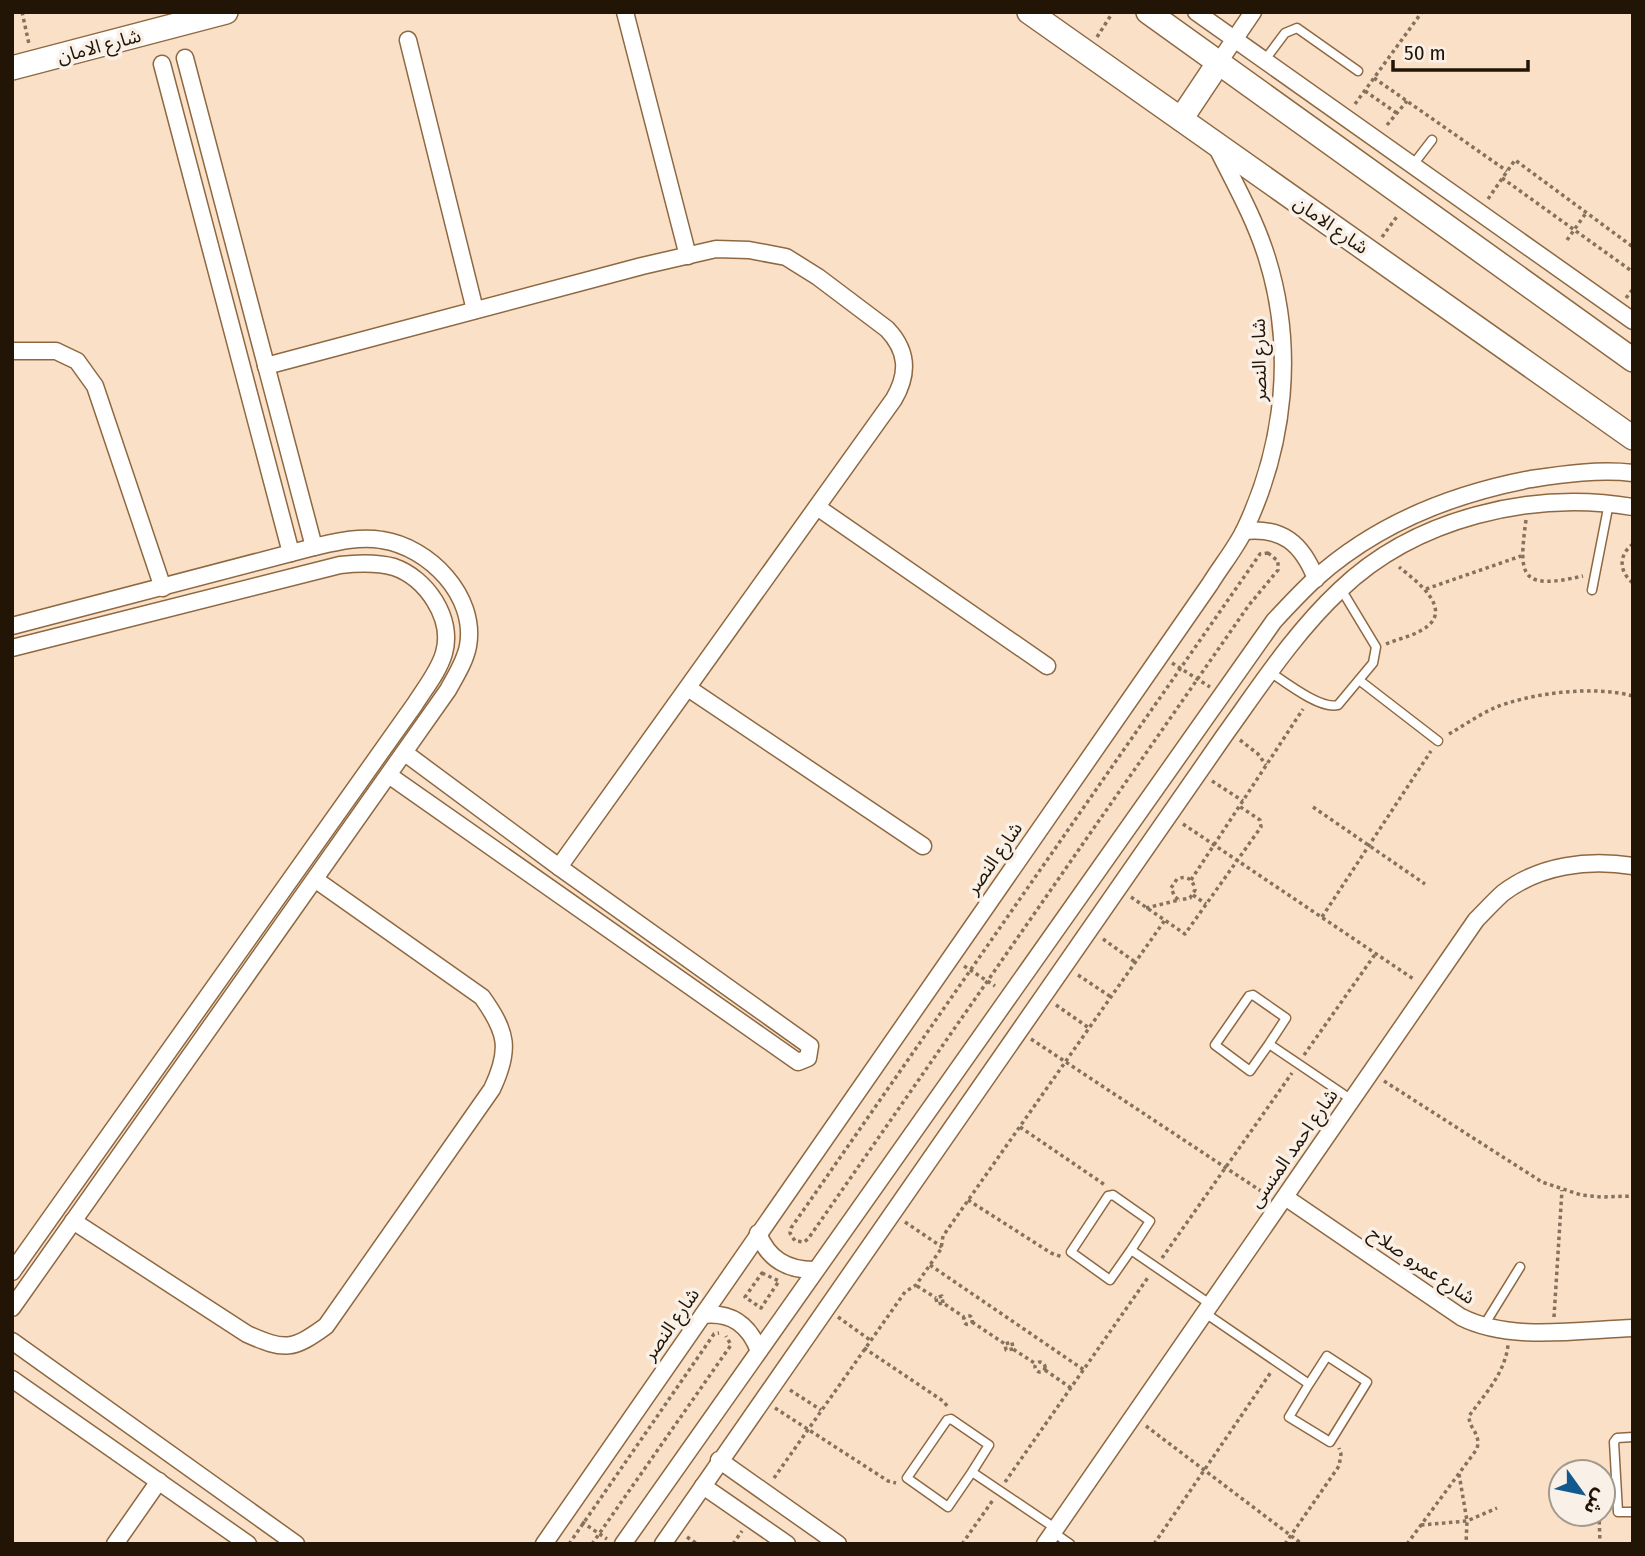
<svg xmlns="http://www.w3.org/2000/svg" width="1645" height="1556" font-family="'Fira Sans Condensed','Noto Sans Arabic',sans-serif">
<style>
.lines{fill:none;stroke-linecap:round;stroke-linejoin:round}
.lane-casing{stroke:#8e6841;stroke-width:11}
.street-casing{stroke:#8e6841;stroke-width:19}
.secondary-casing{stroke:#8e6841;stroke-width:26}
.path{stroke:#85725e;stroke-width:3.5;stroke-dasharray:3.5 3.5;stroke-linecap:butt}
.lane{stroke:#fff;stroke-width:8}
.street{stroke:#fff;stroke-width:16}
.secondary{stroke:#fff;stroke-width:23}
.labels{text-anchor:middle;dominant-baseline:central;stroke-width:7;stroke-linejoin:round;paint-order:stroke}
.street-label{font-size:19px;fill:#231505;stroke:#f9f1e8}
</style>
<rect width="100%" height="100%" fill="#fae0c7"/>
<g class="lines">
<defs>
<g id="lane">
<path d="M1264 61 1285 33 1297 28 1358 71"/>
<path d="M1412 166 1432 140"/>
<path d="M1592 590 1609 503"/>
<path d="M1270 672C1285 682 1321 710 1338 705L1373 663 1376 647 1341 589"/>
<path d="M1359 680 1438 741"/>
<path d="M1269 1044 1250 1071 1215 1045 1249 996 1253 995 1286 1018 1269 1044 1352 1100"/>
<path d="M1131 1250 1110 1280 1071 1252 1108 1196 1113 1195 1150 1221 1131 1250 1210 1304"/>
<path d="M1205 1313 1309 1384 1289 1417 1330 1442 1367 1382 1327 1356 1309 1384"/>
<path d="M1483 1327 1520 1267"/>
<path d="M1633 1437 1617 1438 1614 1442 1618 1512H1633"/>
<path d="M972 1472 948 1507 907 1478 947 1420 951 1419 989 1445 972 1472 1055 1528"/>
<path d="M1053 1532 1070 1544"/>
</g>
<g id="street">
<path d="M625 12 688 256"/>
<path d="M1196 12 1633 321"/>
<path d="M408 40 475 310"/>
<path d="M185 58 314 547"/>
<path d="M1219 62 1253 12"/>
<path d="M162 64 291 553"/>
<path d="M12 351H56L77 361 95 386 163 588"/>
<path d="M266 366 642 266 716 249 749 250 786 257 818 277 887 329C908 351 909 373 894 399L559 867"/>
<path d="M817 507 1047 666"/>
<path d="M1244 531C1282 527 1302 543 1316 579"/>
<path d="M12 626 314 547C336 542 359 536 382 540 429 547 477 596 468 646 465 662 455 677 448 690L12 1308"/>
<path d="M12 648 340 565C358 563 376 562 394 567 426 578 454 618 444 653 439 671 425 688 415 704L12 1272"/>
<path d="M688 688 923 846"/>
<path d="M390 776 798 1062 808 1058 810 1046 559 867 405 753"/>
<path d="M1285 1197 1461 1317C1510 1342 1578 1330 1633 1328"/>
<path d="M73 1221 247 1334C285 1351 293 1350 326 1326L492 1089C511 1049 507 1032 482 997L316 880"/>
<path d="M758 1233C768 1259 787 1270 814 1270"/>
<path d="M703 1315C732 1312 749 1325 759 1351"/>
<path d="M12 1341 296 1544"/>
<path d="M12 1379 248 1544"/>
<path d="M719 1460 838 1544"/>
<path d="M703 1486 787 1544"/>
<path d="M115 1544 159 1481"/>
<path d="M544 1544 1210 584C1221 566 1236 548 1245 529 1285 444 1295 348 1267 258 1255 219 1234 182 1216 146"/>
<path d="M623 1544 1274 621C1287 607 1301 592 1315 579 1376 524 1452 494 1531 479 1564 474 1600 469 1633 473"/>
<path d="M663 1544 1224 736C1260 686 1295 632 1340 590 1415 518 1532 490 1633 507"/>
<path d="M1045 1544 1476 920C1485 911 1494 901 1503 893 1540 865 1588 859 1633 866"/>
</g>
<g id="secondary">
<path d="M1029 12 1633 438"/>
<path d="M1148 12 1633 360"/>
<path d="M12 68 226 12"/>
<path d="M1181 119 1219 62"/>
</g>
</defs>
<!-- lane casing -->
<use href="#lane" class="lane-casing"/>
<!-- street casing -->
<use href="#street" class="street-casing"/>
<!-- secondary casing -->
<use href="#secondary" class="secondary-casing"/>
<!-- path -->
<g class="path">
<path d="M22 12 29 44"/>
<path d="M1097 37 1113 12"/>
<path d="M1374 78 1507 171"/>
<path d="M1365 91 1398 114"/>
<path d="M1355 104 1422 12"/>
<path d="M1387 125 1407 101"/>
<path d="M1502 178 1633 272"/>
<path d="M1488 199 1515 160 1633 247"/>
<path d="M1382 237 1398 215"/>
<path d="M1567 240 1586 213"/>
<path d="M1626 298 1633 289"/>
<path d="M1526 520C1518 578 1521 590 1583 576"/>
<path d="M1633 544C1618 555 1619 572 1633 583"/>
<path d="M1268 553 1278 561V570L1249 605 808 1239 804 1242 795 1241 790 1233 791 1228 1260 554Z"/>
<path d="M1426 589 1521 556"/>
<path d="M1386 644C1398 639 1412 636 1422 630 1457 610 1415 580 1399 567"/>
<path d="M1172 663 1210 687"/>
<path d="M1449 734C1463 726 1477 716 1492 709 1528 693 1594 685 1633 696"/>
<path d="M1240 740 1258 754 1266 765"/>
<path d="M1212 781 1243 801"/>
<path d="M1313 807 1425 884"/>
<path d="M1183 824 1415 980"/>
<path d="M1191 880 1303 709"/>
<path d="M1193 895 1206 904"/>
<path d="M1131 897 1185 934 1261 827 1260 820 1239 806"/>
<path d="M1146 908 1179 900 1175 897 1171 888 1177 879C1187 875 1193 879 1195 890L1190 898 1179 900"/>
<path d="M1322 917 1431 751"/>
<path d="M1103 939 1135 962"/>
<path d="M964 966 995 986"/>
<path d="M1078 975 1111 997"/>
<path d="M1056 1005 1089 1028"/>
<path d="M1031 1039 1267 1195"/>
<path d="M1304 1055 1376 953"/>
<path d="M1384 1081 1542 1182 1581 1195 1601 1197 1633 1196"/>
<path d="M1020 1127 1105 1185"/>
<path d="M968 1200 1051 1253 1062 1257"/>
<path d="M905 1222 942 1247"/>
<path d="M1162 1258 1292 1073"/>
<path d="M930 1265 1084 1370"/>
<path d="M762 1273 779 1281 761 1308 745 1297Z"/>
<path d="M917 1286 936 1298"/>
<path d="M943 1303 942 1296 936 1298 937 1304 943 1303 964 1317"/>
<circle cx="968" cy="1320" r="4.5"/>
<path d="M838 1317 870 1340"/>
<path d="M1554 1317 1562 1190"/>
<path d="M972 1322 1005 1344"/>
<path d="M864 1348 943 1401 948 1407"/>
<path d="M1013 1349 1006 1350 1005 1344 1012 1342 1013 1349 1036 1364"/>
<circle cx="1040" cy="1367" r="5"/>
<path d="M1045 1370 1071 1388"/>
<path d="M790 1390 821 1410"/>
<path d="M775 1408 888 1481 896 1483"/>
<path d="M1146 1426 1302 1544"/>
<path d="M1459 1474 1467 1521 1466 1544"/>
<path d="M774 1478 905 1292 916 1285 941 1249 943 1236 1165 920"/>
<path d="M1005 1482 1149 1276"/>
<path d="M1599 1514 1600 1544"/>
<path d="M582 1522 607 1539"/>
<path d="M1421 1525 1467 1521 1497 1508"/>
<path d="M687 1537 697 1544"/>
<path d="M569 1544 714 1334 719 1333"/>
<path d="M592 1544 731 1345 726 1336"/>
<path d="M733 1544 742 1531"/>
<path d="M962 1544 993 1500"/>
<path d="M1154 1544 1271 1372"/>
<path d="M1285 1544 1339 1466 1341 1454 1339 1448"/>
<path d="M1407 1544 1477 1449C1481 1432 1469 1430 1469 1416 1485 1394 1505 1373 1508 1345"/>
</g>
<!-- lane -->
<use href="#lane" class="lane"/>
<!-- street -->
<use href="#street" class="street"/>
<!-- secondary -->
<use href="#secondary" class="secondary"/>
</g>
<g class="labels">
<!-- street labels -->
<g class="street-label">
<text transform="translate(99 46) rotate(-15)">شارع الامان</text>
<text transform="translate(1331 225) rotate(35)">شارع الامان</text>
<text transform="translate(1259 360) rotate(-91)">شارع النصر</text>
<text transform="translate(994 858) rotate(-55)">شارع النصر</text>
<text transform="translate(1293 1148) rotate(-55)">شارع احمد المنسى</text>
<text transform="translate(1422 1265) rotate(34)">شارع عمرو صلاح</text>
<text transform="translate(671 1324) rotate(-55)">شارع النصر</text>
</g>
</g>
<!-- border -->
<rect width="1645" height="1556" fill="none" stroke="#231505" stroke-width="28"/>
<!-- north arrow -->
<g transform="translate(1582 1493) rotate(123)"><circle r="33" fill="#f9f1e8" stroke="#a3998d" stroke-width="2"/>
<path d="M0-5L12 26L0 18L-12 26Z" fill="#125a8e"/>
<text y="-10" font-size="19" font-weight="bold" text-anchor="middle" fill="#231505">ش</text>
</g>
<!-- scale -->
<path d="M1393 60v10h135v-10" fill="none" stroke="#231505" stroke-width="3.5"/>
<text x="1404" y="60" font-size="21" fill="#231505" stroke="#f9f1e8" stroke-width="5" paint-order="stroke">50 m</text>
</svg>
